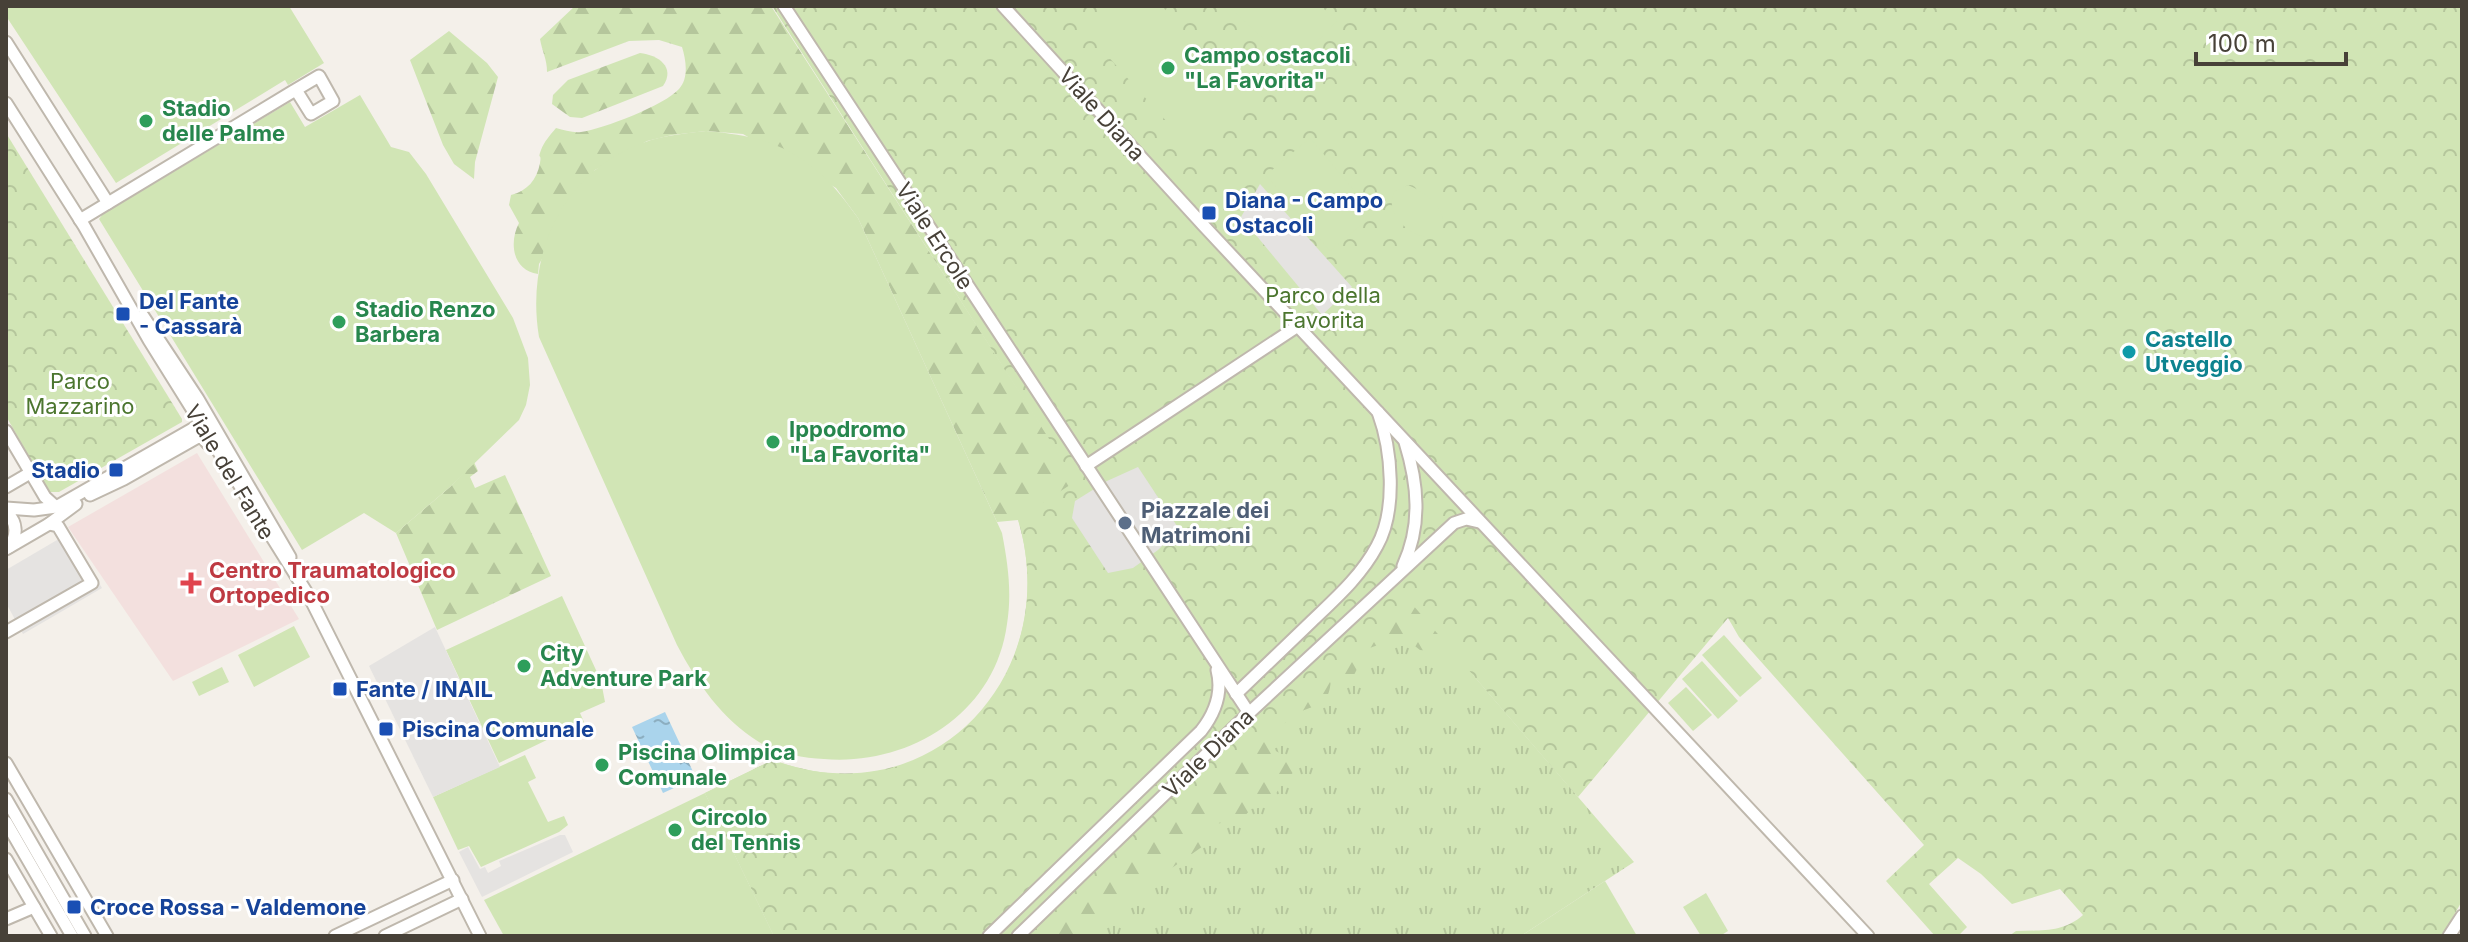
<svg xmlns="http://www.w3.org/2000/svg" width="2468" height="942" font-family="Inter,sans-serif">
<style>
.medical{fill:#f3e0de}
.grass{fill:url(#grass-tufts)}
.forest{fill:url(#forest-firs)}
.park{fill:url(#park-crowns)}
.garden{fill:#d1e5b5}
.parking{fill:#e5e3e1}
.water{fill:url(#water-ripples)}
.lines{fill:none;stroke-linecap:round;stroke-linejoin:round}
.minor-casing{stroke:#bfb8ad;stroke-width:15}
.minor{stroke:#fff;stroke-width:11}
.leisure-dot{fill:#2e9e5b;stroke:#fff;stroke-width:3}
.transit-dot{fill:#1a4fb4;stroke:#fff;stroke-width:3}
.culture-dot{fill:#0f9aa8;stroke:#fff;stroke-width:3}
.service-dot{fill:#5c6f8a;stroke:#fff;stroke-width:3}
.health-dot{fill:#e0444e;stroke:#fff;stroke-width:3}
.labels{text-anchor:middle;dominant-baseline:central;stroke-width:6;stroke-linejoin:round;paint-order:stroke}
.leisure-label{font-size:22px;font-weight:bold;fill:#27864d;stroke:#fff;text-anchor:start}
.street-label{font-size:22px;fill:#474138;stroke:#fff}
.transit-label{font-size:22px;font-weight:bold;fill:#164399;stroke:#fff;text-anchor:start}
.park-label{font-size:22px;fill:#4c762f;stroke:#fff}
.culture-label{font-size:22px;font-weight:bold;fill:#0d838f;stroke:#fff;text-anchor:start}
.service-label{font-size:22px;font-weight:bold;fill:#4e5e75;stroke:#fff;text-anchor:start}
.health-label{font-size:22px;font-weight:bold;fill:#be3a42;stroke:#fff;text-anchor:start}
</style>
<defs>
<pattern id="grass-tufts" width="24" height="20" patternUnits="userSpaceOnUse" patternTransform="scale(2)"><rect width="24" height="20" fill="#d1e5b5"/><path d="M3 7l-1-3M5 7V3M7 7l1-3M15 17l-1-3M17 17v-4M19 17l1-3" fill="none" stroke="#b5c69c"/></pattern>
<pattern id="forest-firs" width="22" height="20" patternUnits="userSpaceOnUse" patternTransform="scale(2)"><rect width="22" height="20" fill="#d1e5b5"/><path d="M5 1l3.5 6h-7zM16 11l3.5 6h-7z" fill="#b5c69c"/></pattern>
<pattern id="park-crowns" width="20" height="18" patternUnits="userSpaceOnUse" patternTransform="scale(2)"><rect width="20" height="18" fill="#d1e5b5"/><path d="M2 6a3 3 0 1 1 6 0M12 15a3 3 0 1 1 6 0" fill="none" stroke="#b5c69c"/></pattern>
<pattern id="water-ripples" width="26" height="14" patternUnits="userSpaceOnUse" patternTransform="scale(2)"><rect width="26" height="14" fill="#aad4ec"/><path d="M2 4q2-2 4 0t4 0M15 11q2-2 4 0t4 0" fill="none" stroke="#8caec0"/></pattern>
</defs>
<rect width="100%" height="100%" fill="#f4f0ea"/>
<!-- medical -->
<path class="medical" d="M197 453 299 619 173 681 68 527Z"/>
<!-- grass -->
<path class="grass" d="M1406 597 1634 862 1521 936H1045Z"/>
<!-- forest -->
<g class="forest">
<path d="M575 6H771L1133 568 774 936 705 793 773 760C930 819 1065 675 1018 520L997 522 858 218 836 188 743 134 706 131 672 135 647 141 595 170 539 264 538 274C512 270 509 242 519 223L509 205 511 195C527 191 537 180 540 163 542 152 537 161 541 150 544 142 550 135 556 128 564 130 573 133 581 132 603 129 665 105 679 89 689 78 686 60 682 47L659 40 629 41 547 72C547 59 542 51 540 39Z"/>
<path d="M449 31 487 63 498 77 475 162 474 179 454 164 443 145 410 60Z"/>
<path d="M640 53C658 55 676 67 663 86L582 118 570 117 552 104 553 95 568 80Z"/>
<path d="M474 462 478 471 470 477 475 488 505 475 551 576 437 630 396 533 450 487Z"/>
<path d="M1413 572 1578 797 1473 675H1459L1453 663 1442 652 1420 650 1407 640 1397 638 1367 649 1351 681 1335 677 1331 679C1329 709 1316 703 1296 714 1285 720 1276 734 1270 745L1274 750 1294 761V772L1287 778 1266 807 1251 809 1242 819 1232 825 1220 823 1210 829 1206 844 1169 870 1157 875 1144 890 1125 897 1111 910 1104 927 1093 936H1026Z"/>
</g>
<!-- park -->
<g class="park">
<path d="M772 6H2462V901L2442 936H2009L2016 931C2040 930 2063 933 2083 915L2060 889 2012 904 1981 874 1958 858 1929 884 1967 927 1958 936H1935L1886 881 1924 845 1739 637 1728 618 1578 797 1406 597 1045 936H774L705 793 773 760C932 820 1065 676 1018 519L1076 481Z"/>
<path d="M6 133 182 419V422L59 492H49L6 416Z"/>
</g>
<!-- garden -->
<g class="garden">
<path d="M6 6H289L324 63 288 85 285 80 116 183 6 16Z"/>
<path d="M1116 6H1162L1250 104 1195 153 1086 32Z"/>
<path d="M1228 6H1320L1338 20 1293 66Z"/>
<path d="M360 95 391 147 409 152 426 174 513 318 528 358 530 385 526 405 519 420 450 487 396 533 364 513 302 550 99 219 103 214 290 102 305 127Z"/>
<path d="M706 131C780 137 815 157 858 218L1002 533C1008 564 1012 593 1007 624 995 714 909 766 824 759 803 758 778 753 759 742 722 719 697 683 677 645L539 337C525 253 564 167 651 140 669 135 687 133 706 131Z"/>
<path d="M1310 138 1374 214 1330 251 1266 175Z"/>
<path d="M1408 185C1425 192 1448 209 1442 229L1433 237C1411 240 1382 212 1395 191Z"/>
<path d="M562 596 601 681 605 702 580 713 584 722 499 763 446 650Z"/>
<path d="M294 626 310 657 254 687 238 655Z"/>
<path d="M1724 635 1762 678 1740 697 1702 655Z"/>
<path d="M1702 661 1738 701 1718 719 1682 679Z"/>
<path d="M222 667 229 682 199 696 192 682Z"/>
<path d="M1686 687 1712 715 1693 731 1668 703Z"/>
<path d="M525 755 536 778 528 782 548 822 564 816 568 825 559 832 481 867 469 846 458 850 433 797Z"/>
<path d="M705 793 774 936H504L484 900Z"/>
<path d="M1605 881 1637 936H1521Z"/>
<path d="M1706 893 1728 931 1720 936H1701L1683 907Z"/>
</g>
<!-- parking -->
<g class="parking">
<path d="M1260 184 1352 287 1322 315 1241 217Z"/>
<path d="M1138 467 1179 529 1158 550 1133 568 1108 573 1072 518 1075 501 1107 481Z"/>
<path d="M69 533 102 588 23 634 6 603V570Z"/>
<path d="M435 627 500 767 433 797 369 666Z"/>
<path d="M560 835H565L573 852 482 897 459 852 468 847 480 869 485 867 488 873 501 866 499 861Z"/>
</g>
<!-- water -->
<path class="water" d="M665 712 696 778 663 793 632 727Z"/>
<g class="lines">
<defs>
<g id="minor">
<path d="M784 6 1249 713"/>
<path d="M1003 6 1204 226 1868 936"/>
<path d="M6 42 108 203"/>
<path d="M6 103 84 226 149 340 310 598 480 936"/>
<path d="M80 220 292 92 319 76 333 101 311 114 296 90"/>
<path d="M143 316 198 399 290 557"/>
<path d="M6 431 45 497 56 507"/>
<path d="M1086 466 1298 326"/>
<path d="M6 487 30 473"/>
<path d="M90 495 124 479 198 437 203 438 208 444"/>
<path d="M6 508 34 510 56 507 196 427 207 426"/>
<path d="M6 511C17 522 18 534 9 547"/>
<path d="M6 549 49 524 76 504"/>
<path d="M1403 566C1422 525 1418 484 1405 442"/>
<path d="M6 632 92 583 58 526 49 524"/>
<path d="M1236 694C1261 670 1287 645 1312 621 1336 598 1361 576 1377 546 1397 510 1392 450 1378 412"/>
<path d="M6 763 107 936"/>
<path d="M6 799 85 936"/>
<path d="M6 822 72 936"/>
<path d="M6 859 51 936"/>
<path d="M6 919 34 907"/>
<path d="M335 936 453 880"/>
<path d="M385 936 462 899"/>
<path d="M989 936 1201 731C1215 713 1223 693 1217 670"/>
<path d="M1018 936 1249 713 1454 523 1466 519 1479 522"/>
<path d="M2449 936 2462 916"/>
</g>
</defs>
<!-- minor casing -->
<use href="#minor" class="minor-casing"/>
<!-- minor -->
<use href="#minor" class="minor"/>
</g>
<!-- markers -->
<g class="leisure-dot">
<circle cx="1168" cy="68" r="8"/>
<circle cx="146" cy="121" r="8"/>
<circle cx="339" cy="322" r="8"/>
<circle cx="773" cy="442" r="8"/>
<circle cx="524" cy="666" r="8"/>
<circle cx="602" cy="765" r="8"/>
<circle cx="675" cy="830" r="8"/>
</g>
<g class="transit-dot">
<rect x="1201" y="205" width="16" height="16" rx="4"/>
<rect x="115" y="306" width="16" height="16" rx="4"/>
<rect x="108" y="462" width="16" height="16" rx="4"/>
<rect x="332" y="681" width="16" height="16" rx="4"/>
<rect x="378" y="721" width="16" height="16" rx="4"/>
<rect x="66" y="899" width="16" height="16" rx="4"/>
</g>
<circle class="culture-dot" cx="2129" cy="352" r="8"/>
<circle class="service-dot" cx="1125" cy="523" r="8"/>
<path class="health-dot" d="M187 571h8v8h8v8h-8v8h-8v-8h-8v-8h8z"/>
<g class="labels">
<!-- leisure labels -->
<g class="leisure-label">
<text x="1184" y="55">Campo ostacoli<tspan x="1184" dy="25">"La Favorita"</tspan></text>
<text x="162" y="108">Stadio<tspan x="162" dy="25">delle Palme</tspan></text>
<text x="355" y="309">Stadio Renzo<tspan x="355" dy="25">Barbera</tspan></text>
<text x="789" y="429">Ippodromo<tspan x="789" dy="25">"La Favorita"</tspan></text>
<text x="540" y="653">City<tspan x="540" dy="25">Adventure Park</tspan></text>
<text x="618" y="752">Piscina Olimpica<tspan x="618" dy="25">Comunale</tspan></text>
<text x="691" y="817">Circolo<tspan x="691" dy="25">del Tennis</tspan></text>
</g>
<!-- street labels -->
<g class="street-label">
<text transform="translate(1102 114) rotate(48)">Viale Diana</text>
<text transform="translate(935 236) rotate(57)">Viale Ercole</text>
<text transform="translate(230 472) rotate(59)">Viale del Fante</text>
<text transform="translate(1208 753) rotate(-44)">Viale Diana</text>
</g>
<!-- transit labels -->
<g class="transit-label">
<text x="1225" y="200">Diana - Campo<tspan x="1225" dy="25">Ostacoli</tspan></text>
<text x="139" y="301">Del Fante<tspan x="139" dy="25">- Cassarà</tspan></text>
<text x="100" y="470" text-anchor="end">Stadio</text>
<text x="356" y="689">Fante / INAIL</text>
<text x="402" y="729">Piscina Comunale</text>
<text x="90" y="907">Croce Rossa - Valdemone</text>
</g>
<!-- park labels -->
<g class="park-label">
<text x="1323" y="295">Parco della<tspan x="1323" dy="25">Favorita</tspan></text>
<text x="80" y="381">Parco<tspan x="80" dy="25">Mazzarino</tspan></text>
</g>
<!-- culture labels -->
<g class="culture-label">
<text x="2145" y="339">Castello<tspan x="2145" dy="25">Utveggio</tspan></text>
</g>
<!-- service labels -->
<g class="service-label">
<text x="1141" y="510">Piazzale dei<tspan x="1141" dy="25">Matrimoni</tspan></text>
</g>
<!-- health labels -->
<g class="health-label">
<text x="209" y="570">Centro Traumatologico<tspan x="209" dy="25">Ortopedico</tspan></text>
</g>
</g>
<!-- border -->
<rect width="2468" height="942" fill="none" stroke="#474138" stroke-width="16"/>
<!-- scale -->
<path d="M2196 52v12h150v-12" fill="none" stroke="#474138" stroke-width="4"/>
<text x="2208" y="52" font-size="24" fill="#474138" stroke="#ffffff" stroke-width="6" paint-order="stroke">100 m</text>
</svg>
